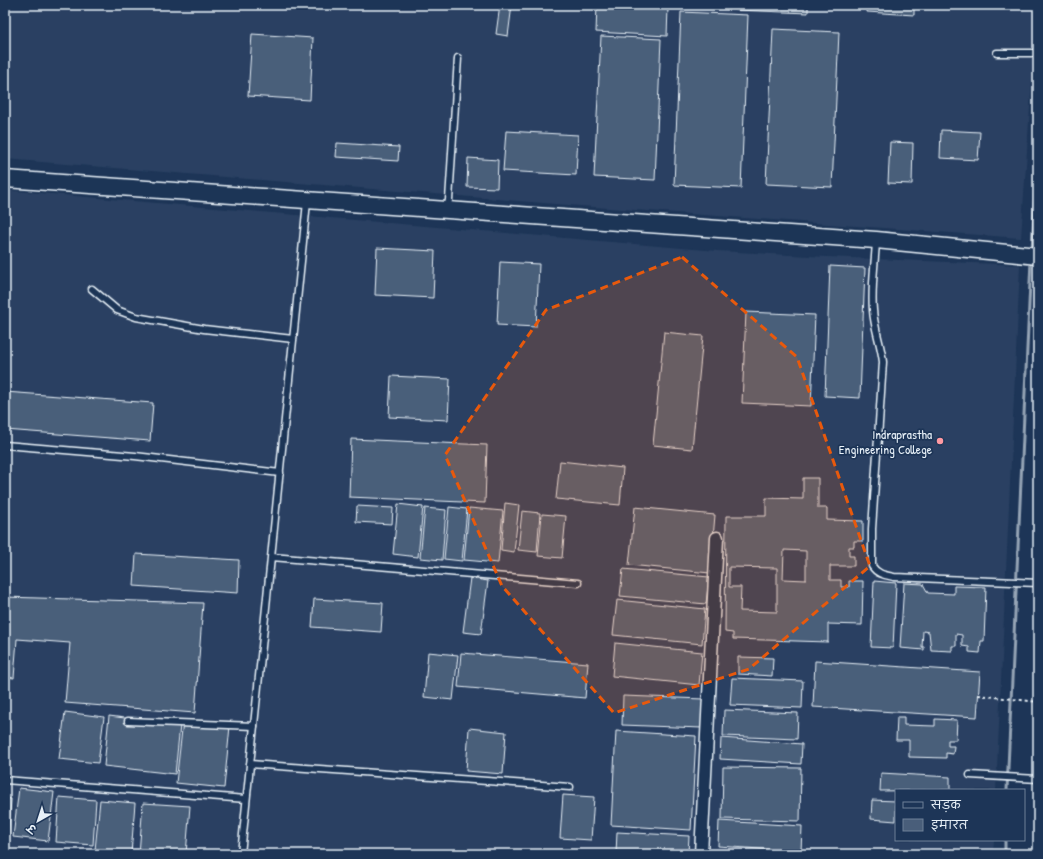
<svg xmlns="http://www.w3.org/2000/svg" width="1043" height="859" font-family="'Patrick Hand','Playpen Sans Deva',sans-serif">
<style>
.built{fill:#2a4162}
.lines{fill:none;stroke-linecap:round;stroke-linejoin:round}
.stream{stroke:#95a4b5;stroke-width:3}
.building{fill:#495e7a;stroke:#e8f1f8;fill-rule:evenodd}
.service-casing{stroke:#e8f1f8;stroke-width:9}
.minor-casing{stroke:#e8f1f8;stroke-width:15}
.tertiary-casing{stroke:#e8f1f8;stroke-width:19}
.path{stroke:#e8f1f8;stroke-width:2;stroke-dasharray:3 3;stroke-linecap:butt}
.service{stroke:#1d3557;stroke-width:6}
.minor{stroke:#1d3557;stroke-width:12}
.tertiary{stroke:#1d3557;stroke-width:16}
.marked{fill:#e8590c;fill-opacity:0.2;stroke:#e8590c;stroke-width:3;stroke-dasharray:8 5;stroke-linejoin:round}
.poi-dot{fill:#ff9aa2;stroke:#1d3557;stroke-width:1.5}
.labels{text-anchor:middle;dominant-baseline:central;stroke-width:3.5;stroke-linejoin:round;paint-order:stroke}
.poi-label{font-size:13px;fill:#e8f1f8;stroke:#1d3557;text-anchor:end}
</style>
<rect width="100%" height="100%" fill="#1d3557"/>
<filter id="ink" filterUnits="userSpaceOnUse"><feTurbulence type="fractalNoise" baseFrequency=".025" numOctaves="2"/><feDisplacementMap in="SourceGraphic" scale="8" xChannelSelector="R" yChannelSelector="G"/><feConvolveMatrix kernelMatrix="1 2 1 2 8 2 1 2 1" color-interpolation-filters="sRGB"/></filter>
<g filter="url(#ink)">
<!-- built -->
<g class="built">
<path d="M5 5H1037L1021 238 581 206 5 159Z"/>
<path d="M5 190 717 251 827 257 1020 265 996 790H896V840H994L993 854H5Z"/>
</g>
<g class="lines">
<!-- stream -->
<g class="stream">
<path d="M1032 251 1038 125"/>
<path d="M1007 790 1031 260"/>
<path d="M1005 854V840"/>
</g>
</g>
<!-- building -->
<g class="building">
<path d="M500 5H512L508 36 496 34Z"/>
<path d="M597 5 668 8 667 36 596 32Z"/>
<path d="M737 5H808V13L736 10Z"/>
<path d="M867 5H914V15L867 12Z"/>
<path d="M681 12 748 15 741 188 674 185Z"/>
<path d="M773 29 839 32 832 187 766 184Z"/>
<path d="M252 34 313 38 310 100 248 96Z"/>
<path d="M601 36 661 39 655 180 594 177Z"/>
<path d="M941 130 980 132 978 160 940 158Z"/>
<path d="M506 131 578 135 576 175 503 171Z"/>
<path d="M890 142 913 143 912 184 888 183Z"/>
<path d="M337 143 399 147 398 161 336 157Z"/>
<path d="M468 158 498 160 497 188 467 187Z"/>
<path d="M377 248 435 251 433 298 375 295Z"/>
<path d="M500 262 539 264 536 327 497 325Z"/>
<path d="M830 266 865 268 860 398 825 396Z"/>
<path d="M746 312 815 315 811 406 742 403Z"/>
<path d="M664 332 703 336 692 449 653 445Z"/>
<path d="M391 376 450 379 448 420 389 417Z"/>
<path d="M5 392 153 403 150 441 5 430Z"/>
<path d="M351 439 487 445 485 503 349 497Z"/>
<path d="M560 461 623 468 620 505 556 499Z"/>
<path d="M803 478H818V508H827V520L863 521V541H854V547H849V556H854V566H830V580H841V587H849V581H863L862 625 828 624V642L733 639V633L725 632 726 516H766V498L803 499ZM784 550 806 551V580L783 579ZM729 567 777 568V612L740 611 741 587H729Z"/>
<path d="M505 503 519 505 514 552 501 550Z"/>
<path d="M398 504 423 507 418 557 393 554Z"/>
<path d="M357 506 393 508 392 524 356 522Z"/>
<path d="M449 507 467 509 462 561 444 559Z"/>
<path d="M635 507 715 515 710 573 629 565Z"/>
<path d="M425 508 446 510 442 560 420 558Z"/>
<path d="M469 508 503 511 498 563 464 560Z"/>
<path d="M522 511 540 513 537 552 518 550Z"/>
<path d="M542 514 566 516 562 558 538 556Z"/>
<path d="M136 554 239 560 238 593 134 586Z"/>
<path d="M623 569 709 577 706 604 620 596Z"/>
<path d="M470 578 488 581 481 634 463 632Z"/>
<path d="M874 581 896 583 893 648 871 647Z"/>
<path d="M904 583 923 584 928 593 954 594V586L986 587 984 641H981L980 653 969 652V647L962 646V635L956 634V646H952V651L931 650 929 632 923 631 922 647H924V650L900 648Z"/>
<path d="M5 597 203 603 195 713 65 703 70 643 17 639 14 678 5 677Z"/>
<path d="M314 599 383 603 381 632 312 627Z"/>
<path d="M617 600 705 609 702 644 613 635Z"/>
<path d="M615 643 702 652 699 685 612 676Z"/>
<path d="M428 652 458 655 453 700 424 697Z"/>
<path d="M461 653 588 663 585 698 458 687Z"/>
<path d="M738 657 773 658 772 676 738 674Z"/>
<path d="M815 661 980 672 977 717 813 707Z"/>
<path d="M732 678 803 681 802 708 730 705Z"/>
<path d="M623 696 703 699 702 728 622 725Z"/>
<path d="M724 710 798 713 797 739 723 736Z"/>
<path d="M65 712 104 717 98 763 59 759Z"/>
<path d="M109 716 180 725 175 774 104 766Z"/>
<path d="M897 717H904V725L935 726V719L957 720 956 740H948V746H954L953 754 946 753V758L909 757V740H896Z"/>
<path d="M183 721 230 726 224 788 176 783Z"/>
<path d="M469 728 506 732 503 774 466 771Z"/>
<path d="M616 731 696 736 691 830 611 825Z"/>
<path d="M721 738 802 744 801 764 720 759Z"/>
<path d="M723 767 801 768 800 821 722 819Z"/>
<path d="M881 773 950 777V790L880 791Z"/>
<path d="M19 788 54 792 48 841 13 837Z"/>
<path d="M563 795 594 797 591 840 560 838Z"/>
<path d="M59 797 96 800 93 845 56 842Z"/>
<path d="M5 798 11 799 8 844H5Z"/>
<path d="M100 800 135 803 131 854 95 850Z"/>
<path d="M872 800 896 801V821L871 819Z"/>
<path d="M143 803 190 806 186 854H139Z"/>
<path d="M719 821 802 826 801 852 718 846Z"/>
<path d="M617 832 689 836 688 854H616Z"/>
</g>
<g class="lines">
<defs>
<g id="service">
<path d="M997 53H1038"/>
<path d="M447 209 449 200 458 58"/>
<path d="M876 241C875 264 871 288 873 310 874 328 881 344 883 362L872 529V566C877 574 884 575 894 577L1038 583"/>
<path d="M92 289 117 310 136 317 204 329 293 339"/>
<path d="M5 445 135 456 280 473"/>
<path d="M272 557 578 583"/>
<path d="M128 721 254 726"/>
<path d="M250 764 570 787"/>
<path d="M970 775 1038 779"/>
<path d="M5 780 246 799"/>
<path d="M241 854 307 202"/>
</g>
<path id="minor" d="M701 854 717 538"/>
<path id="tertiary" d="M5 179 876 240 1038 256"/>
</defs>
<!-- service casing -->
<use href="#service" class="service-casing"/>
<!-- minor casing -->
<use href="#minor" class="minor-casing"/>
<!-- tertiary casing -->
<use href="#tertiary" class="tertiary-casing"/>
<!-- path -->
<path class="path" d="M978 695 1038 702"/>
<!-- service -->
<use href="#service" class="service"/>
<!-- minor -->
<use href="#minor" class="minor"/>
<!-- tertiary -->
<use href="#tertiary" class="tertiary"/>
</g>
</g>
<!-- marked area -->
<path class="marked" d="M682 257 797 357 870 566 749 669 614 713 502 586 445 455 546 310Z"/>
<!-- markers -->
<circle class="poi-dot" cx="940" cy="441" r="4"/>
<g class="labels">
<!-- poi labels -->
<g class="poi-label">
<text x="932" y="434">Indraprastha<tspan x="932" dy="15">Engineering College</tspan></text>
</g>
</g>
<!-- margin -->
<rect width="1043" height="859" fill="none" stroke="#1d3557" stroke-width="20"/>
<rect x="10" y="10" width="1023" height="839" fill="none" stroke="#e8f1f8" stroke-width="1.5" filter="url(#ink)"/>
<!-- legend -->
<rect x="895" y="789" width="130" height="52" fill="#1d3557" stroke="#6e8097"/>
<rect x="903" y="802" width="20" height="6" fill="#1d3557" stroke="#6e8097"/>
<text x="931" y="809" font-size="12" fill="#e8f1f8">सड़क</text>
<rect x="903" y="819" width="20" height="12" fill="#495e7a" stroke="#6e8097"/>
<text x="931" y="829" font-size="12" fill="#e8f1f8">इमारत</text>
<!-- north arrow -->
<g transform="translate(38 821) rotate(219)" stroke="#1d3557" stroke-width="3" paint-order="stroke">
<path d="M0-3L7 15L0 10L-7 15Z" fill="#e8f1f8"/>
<text y="-6" font-size="11" font-weight="bold" text-anchor="middle" fill="#e8f1f8">उ</text>
</g>
</svg>
